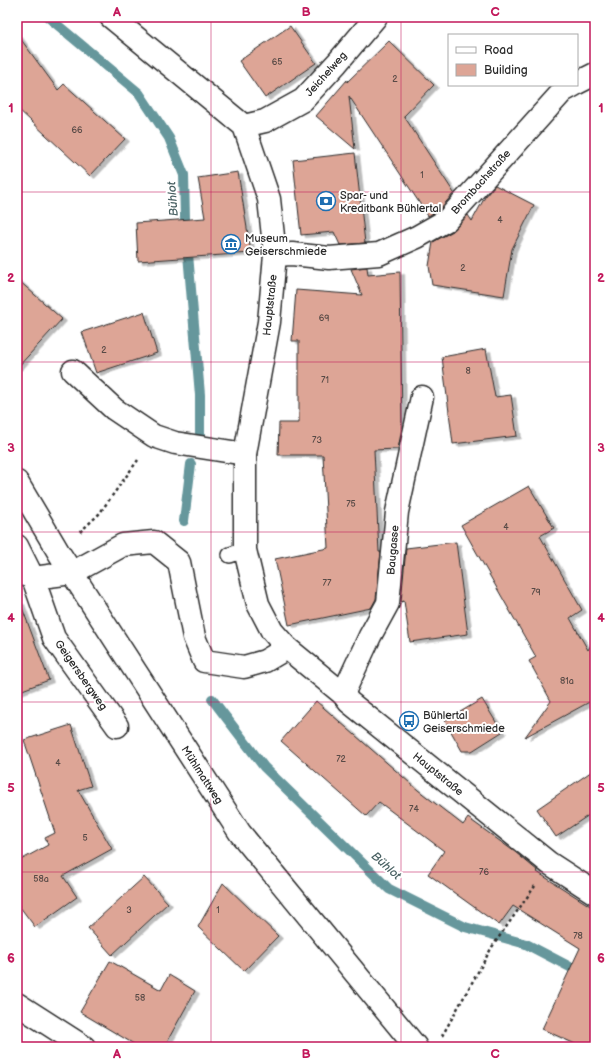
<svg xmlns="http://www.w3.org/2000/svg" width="612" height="1064" font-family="'Balsamiq Sans',sans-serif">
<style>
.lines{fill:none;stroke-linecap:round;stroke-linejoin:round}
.stream{stroke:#66979c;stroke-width:10}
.building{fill:#dda596;stroke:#2b2b2b;filter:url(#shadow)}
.lane-casing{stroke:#2b2b2b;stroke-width:18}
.street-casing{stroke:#2b2b2b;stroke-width:25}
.secondary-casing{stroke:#2b2b2b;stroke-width:25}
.path{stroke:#2b2b2b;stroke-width:2.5;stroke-dasharray:3 3;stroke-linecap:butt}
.lane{stroke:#fff;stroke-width:15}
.street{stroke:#fff;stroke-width:22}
.secondary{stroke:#fff;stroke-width:22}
.grid{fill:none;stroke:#c2185b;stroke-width:1;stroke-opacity:0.55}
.labels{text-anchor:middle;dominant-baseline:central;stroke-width:4;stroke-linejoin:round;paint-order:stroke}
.number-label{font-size:9px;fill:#584a46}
.street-label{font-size:11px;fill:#2b2b2b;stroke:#fff}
.poi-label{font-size:11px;fill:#2b2b2b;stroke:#fff;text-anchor:start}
.water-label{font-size:12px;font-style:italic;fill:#496163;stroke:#fff}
.neatline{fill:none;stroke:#c2185b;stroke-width:1.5}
.grid-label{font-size:13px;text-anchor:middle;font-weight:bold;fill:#c2185b}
</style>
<defs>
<filter id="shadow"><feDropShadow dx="4.5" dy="2.5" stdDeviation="0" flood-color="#0004"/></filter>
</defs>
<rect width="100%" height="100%" fill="#fff"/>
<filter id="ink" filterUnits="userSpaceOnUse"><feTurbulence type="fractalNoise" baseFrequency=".025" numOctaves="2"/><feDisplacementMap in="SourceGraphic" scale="8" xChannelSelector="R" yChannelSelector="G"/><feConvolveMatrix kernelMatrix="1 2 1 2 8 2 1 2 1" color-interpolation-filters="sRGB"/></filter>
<g filter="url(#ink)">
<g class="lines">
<!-- stream -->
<g class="stream">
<path d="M48 17 139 93 169 138 184 175 185 219 200 395V433"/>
<path d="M184 521 191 464"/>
<path d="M212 699 264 767 389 889 465 927 526 944 595 980"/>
</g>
</g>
<!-- building -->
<g class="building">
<path d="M290 26 316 63 265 98 239 61Z"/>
<path d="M17 34 58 90 64 84 125 139 90 176 17 108Z"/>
<path d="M389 41 434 85 404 116 454 193 439 210 428 216 349 96 355 149 316 116 347 80V82Z"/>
<path d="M355 153 365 243 340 245 334 232 301 235 293 160Z"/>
<path d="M238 172 251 253 138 261 136 223 205 218 198 178Z"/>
<path d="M495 185 534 205 512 249 504 296 432 285 429 266 433 242 453 231 468 215 472 221 485 197Z"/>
<path d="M367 267 368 275 400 272 402 428 398 449 374 450 379 552H381L376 599 371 608 289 625 275 559 328 548 323 455H278L279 423H299V341H292L296 290 362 295 351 269Z"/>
<path d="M17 279 62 319 17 368Z"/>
<path d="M144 312 157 353 96 373 82 332Z"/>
<path d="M486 349 495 397 511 395 517 436 453 444 442 357Z"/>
<path d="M529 486 554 528 540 536 582 610 570 618 588 650 595 639V699L525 737 551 701 529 661 536 657 461 525Z"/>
<path d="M456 542 468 634 410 642 404 601 401 602 406 548Z"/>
<path d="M17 602H20L49 680 17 692Z"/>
<path d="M482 699 502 732 472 751H462L445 721Z"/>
<path d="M316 701 418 790 463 825 468 818 515 852 538 871 537 872 595 909V1047H582L542 1029 580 948 513 906 499 925 428 874 444 851 379 802 366 816 281 741Z"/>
<path d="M71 725 91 786 78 790 112 849 63 876 77 897 35 927 17 903V862L48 845 45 838 55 833 24 740Z"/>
<path d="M595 769V811L556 837 537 809Z"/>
<path d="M144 877 168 903 112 955 88 928Z"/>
<path d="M223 883 278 936 244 971 198 927Z"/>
<path d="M110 961 161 990 169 975 195 991 164 1047H139L80 1012Z"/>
</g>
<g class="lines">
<defs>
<path id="lane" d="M230 555 245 550"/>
<g id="street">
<path d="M111 17 244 126 269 199 275 255 269 322 245 454V550L258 604 272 631 287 648 343 694 349 702 549 863 595 893"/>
<path d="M577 83 595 74"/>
<path d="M244 126 265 121 303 100 337 63 376 17"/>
<path d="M275 255 292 254 329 258 379 254 417 237 447 220 563 91 574 85"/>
<path d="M73 371 114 409 154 436 175 443 245 454"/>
<path d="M17 546 33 578 54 638 117 726"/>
<path d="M17 572 33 578 72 573 123 545 154 542 179 562 194 637 204 661 244 667 265 661 287 648"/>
<path d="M343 694 370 636 388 603 397 512 422 397"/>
<path d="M17 1004 84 1047"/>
</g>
<path id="secondary" d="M17 482 59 553 240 833 416 1047"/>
</defs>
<!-- lane casing -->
<use href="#lane" class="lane-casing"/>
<!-- street casing -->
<use href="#street" class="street-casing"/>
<!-- secondary casing -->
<use href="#secondary" class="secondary-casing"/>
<!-- path -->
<g class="path">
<path d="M80 532 99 514 138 460"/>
<path d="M442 1036 492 947 535 886"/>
</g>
<!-- lane -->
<use href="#lane" class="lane"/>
<!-- street -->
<use href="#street" class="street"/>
<!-- secondary -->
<use href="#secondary" class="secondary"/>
</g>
</g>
<!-- grid -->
<path class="grid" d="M211 17V1047M401 17V1047M17 192H595M17 362H595M17 532H595M17 702H595M17 872H595"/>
<!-- icons -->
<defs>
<symbol id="bank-ring" viewBox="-11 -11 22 22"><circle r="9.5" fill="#fff" stroke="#1f6fb2" stroke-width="1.5"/><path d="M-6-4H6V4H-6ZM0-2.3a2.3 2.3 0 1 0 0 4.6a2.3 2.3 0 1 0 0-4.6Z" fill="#1f6fb2"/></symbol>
<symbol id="museum-ring" viewBox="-11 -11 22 22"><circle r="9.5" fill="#fff" stroke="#1f6fb2" stroke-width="1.5"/><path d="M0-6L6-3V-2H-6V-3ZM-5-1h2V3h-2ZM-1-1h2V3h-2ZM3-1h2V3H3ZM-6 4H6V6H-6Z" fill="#1f6fb2"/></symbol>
<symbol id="bus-ring" viewBox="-11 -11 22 22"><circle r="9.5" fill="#fff" stroke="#1f6fb2" stroke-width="1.5"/><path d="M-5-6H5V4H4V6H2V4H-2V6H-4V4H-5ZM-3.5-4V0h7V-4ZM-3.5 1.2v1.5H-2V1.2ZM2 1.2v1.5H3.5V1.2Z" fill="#1f6fb2"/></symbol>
</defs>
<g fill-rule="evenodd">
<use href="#bank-ring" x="315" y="190" width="22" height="22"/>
<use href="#museum-ring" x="220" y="233" width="22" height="22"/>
<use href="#bus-ring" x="398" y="710" width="22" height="22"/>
</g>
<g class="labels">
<!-- number labels -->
<g class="number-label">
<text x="277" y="62">65</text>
<text x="395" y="79">2</text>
<text x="77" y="130">66</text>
<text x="422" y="175">1</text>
<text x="500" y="220">4</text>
<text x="463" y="268">2</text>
<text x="324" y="318">69</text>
<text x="104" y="350">2</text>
<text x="468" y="371">8</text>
<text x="325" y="380">71</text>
<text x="317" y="440">73</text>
<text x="351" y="504">75</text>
<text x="506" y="527">4</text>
<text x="327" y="583">77</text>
<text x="536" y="592">79</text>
<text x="567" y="681">81a</text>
<text x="341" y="759">72</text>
<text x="58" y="763">4</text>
<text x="414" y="809">74</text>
<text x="85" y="838">5</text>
<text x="484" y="872">76</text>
<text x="41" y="879">58a</text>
<text x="129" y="910">3</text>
<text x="218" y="910">1</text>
<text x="578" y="936">78</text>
<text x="140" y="998">58</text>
</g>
<!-- street labels -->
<g class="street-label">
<text transform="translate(326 74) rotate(-48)">Jeichelweg</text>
<text transform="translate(481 182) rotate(-48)">Brombachstraße</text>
<text transform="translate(270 305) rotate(-84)">Hauptstraße</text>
<text transform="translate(393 550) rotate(-85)">Baugasse</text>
<text transform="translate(81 675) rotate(55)">Geigersbergweg</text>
<text transform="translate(438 774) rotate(39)">Hauptstraße</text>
<text transform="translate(202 775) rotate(57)">Mühlmattweg</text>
</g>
<!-- poi labels -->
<g class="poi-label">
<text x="340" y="195">Spar- und<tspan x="340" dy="13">Kreditbank Bühlertal</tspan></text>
<text x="245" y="238">Museum<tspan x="245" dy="13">Geiserschmiede</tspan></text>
<text x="423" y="715">Bühlertal<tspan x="423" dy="13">Geiserschmiede</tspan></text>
</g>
<!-- water labels -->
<g class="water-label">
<text transform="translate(173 199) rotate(-94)">Bühlot</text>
<text transform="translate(386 866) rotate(42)">Bühlot</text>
</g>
</g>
<!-- margin -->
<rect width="612" height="1064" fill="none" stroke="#fff" stroke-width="44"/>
<!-- legend -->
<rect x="448" y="34" width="130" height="52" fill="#ffffff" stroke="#aaaaaa"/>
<rect x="456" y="47" width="20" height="6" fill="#ffffff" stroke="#aaaaaa"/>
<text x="484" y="54" font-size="12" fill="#2b2b2b">Road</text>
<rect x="456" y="64" width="20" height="12" fill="#dda596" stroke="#aaaaaa"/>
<text x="484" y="74" font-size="12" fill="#2b2b2b">Building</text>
<rect x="22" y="22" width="568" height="1020" class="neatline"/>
<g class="grid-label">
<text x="117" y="16">A</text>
<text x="306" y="16">B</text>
<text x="495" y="16">C</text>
<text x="11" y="112">1</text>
<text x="601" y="112">1</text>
<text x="11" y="282">2</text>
<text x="601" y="282">2</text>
<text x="11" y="452">3</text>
<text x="601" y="452">3</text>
<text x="11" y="622">4</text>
<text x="601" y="622">4</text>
<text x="11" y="792">5</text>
<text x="601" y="792">5</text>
<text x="11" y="962">6</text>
<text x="601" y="962">6</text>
<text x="117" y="1058">A</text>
<text x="306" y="1058">B</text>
<text x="495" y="1058">C</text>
</g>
</svg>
